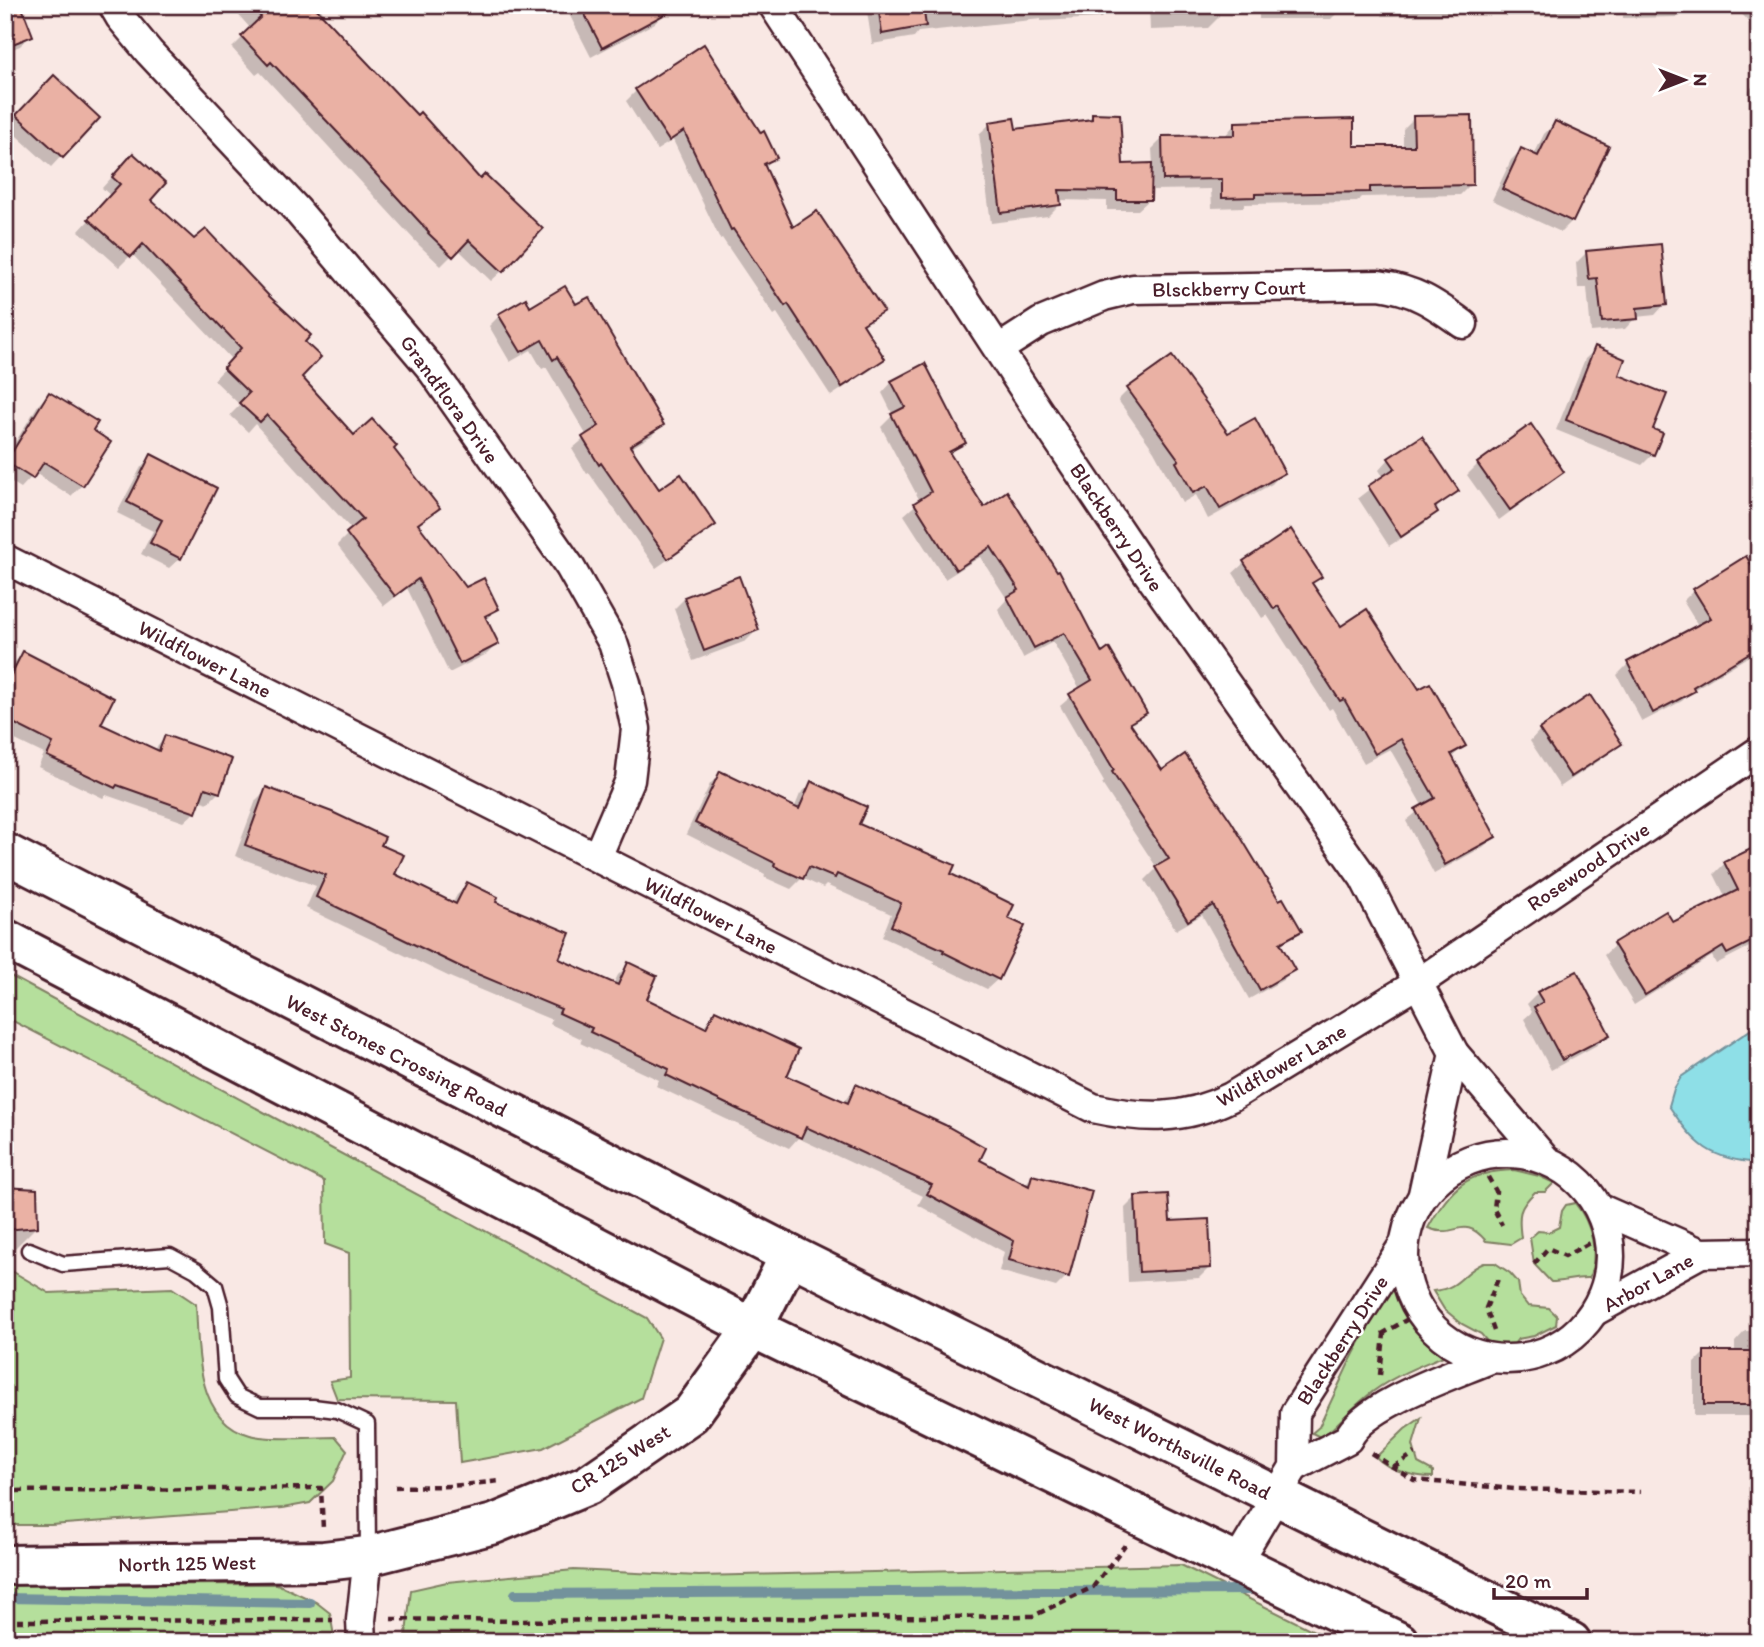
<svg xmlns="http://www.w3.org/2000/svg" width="1764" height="1647" font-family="Itim,sans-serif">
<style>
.green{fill:#b5df9c;stroke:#807f64;stroke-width:2}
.water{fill:#8edfe7;stroke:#73929c;stroke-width:2}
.shadow{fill:#0003}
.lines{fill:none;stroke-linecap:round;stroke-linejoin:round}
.stream{stroke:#73929c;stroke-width:10}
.building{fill:#eab1a4;stroke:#4a1f2b;stroke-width:2}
.service-casing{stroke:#4a1f2b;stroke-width:19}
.minor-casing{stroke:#4a1f2b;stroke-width:33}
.secondary-casing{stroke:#4a1f2b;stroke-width:44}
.path{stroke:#4a1f2b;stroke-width:4.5;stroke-dasharray:7 5;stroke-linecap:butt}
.service{stroke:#fff;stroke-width:14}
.minor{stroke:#fff;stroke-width:28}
.secondary{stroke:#fff;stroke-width:38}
.labels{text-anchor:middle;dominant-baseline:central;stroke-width:5;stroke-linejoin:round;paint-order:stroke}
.street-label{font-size:21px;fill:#4a1f2b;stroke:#fff}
</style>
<rect width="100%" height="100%" fill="#f9e8e4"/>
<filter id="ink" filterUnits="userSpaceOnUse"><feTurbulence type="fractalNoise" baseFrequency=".0143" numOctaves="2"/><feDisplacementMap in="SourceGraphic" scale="14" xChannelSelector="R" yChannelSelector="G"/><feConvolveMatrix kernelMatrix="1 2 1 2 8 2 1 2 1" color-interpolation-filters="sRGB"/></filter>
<g filter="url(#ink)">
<!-- green -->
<g class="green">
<path d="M5 973 647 1318 660 1338 641 1398 543 1448 460 1463 456 1400 337 1399 330 1381 350 1378 349 1253 325 1244 324 1181 5 1017Z"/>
<path d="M1514 1170 1539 1176 1554 1183 1545 1192H1535C1518 1208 1518 1215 1521 1238L1511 1244 1486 1241C1462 1213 1456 1240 1428 1228 1450 1188 1467 1171 1514 1170Z"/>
<path d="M1575 1203C1592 1223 1599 1254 1589 1278 1575 1277 1564 1282 1551 1282L1534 1264 1530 1238 1538 1231 1549 1232 1559 1227 1562 1211 1566 1205Z"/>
<path d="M1484 1263H1495L1510 1273 1518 1282 1520 1296 1528 1306 1549 1308 1557 1316 1556 1325 1534 1336 1518 1339 1502 1359 1481 1334 1462 1324 1444 1309 1433 1291C1462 1288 1461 1272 1484 1263Z"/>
<path d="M5 1267 49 1293 172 1288 196 1304C199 1354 195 1428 260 1437 284 1440 312 1437 336 1437L347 1450 333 1481 310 1503 283 1508 51 1525H5Z"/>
<path d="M1389 1287H1395L1401 1301 1420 1312 1422 1336 1443 1356C1417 1367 1388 1378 1366 1397 1350 1410 1337 1425 1322 1438L1312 1433 1319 1427 1348 1365Z"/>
<path d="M1421 1418 1413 1445 1418 1463 1433 1471V1477C1415 1477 1389 1471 1376 1457L1405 1429Z"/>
<path d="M1181 1565 1336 1642H750L406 1634 411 1590 447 1582 574 1570 699 1576Z"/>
<path d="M277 1584 316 1602 330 1613 335 1642H5V1585Z"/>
</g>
<!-- water -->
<path class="water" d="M1759 1024V1163C1709 1159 1696 1146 1669 1106L1674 1089 1681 1077Z"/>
<!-- shadow -->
<g class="shadow">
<path d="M241 5H316L323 12 320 15 480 181 502 271 491 281 458 249 441 266 419 245 260 72 256 75 232 48 251 29 235 11Z"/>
<path d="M572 5H662L666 12 655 23 591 57 567 10Z"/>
<path d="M866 5H1111V7L1101 18 1041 21V19L918 32 914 37 872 44Z"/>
<path d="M1149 5H1219V17L1208 28 1150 30Z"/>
<path d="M1259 5H1342V8L1331 19H1259Z"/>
<path d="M1382 5H1464L1454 15 1382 16Z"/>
<path d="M1506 5H1690V6L1679 17 1623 18V15L1506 16Z"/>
<path d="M1742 5H1759V32L1738 10Z"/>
<path d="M5 7 31 35 20 46 5 52Z"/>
<path d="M1759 80V150H1749V90Z"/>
<path d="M43 88 97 118 51 167 7 127Z"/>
<path d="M636 91 775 157 764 168 792 230 882 311 862 327 883 359 872 369 831 396 777 313 774 315 722 238 720 239 673 140 657 150 626 101Z"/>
<path d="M1093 115 1121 166 1153 165 1152 149 1163 138 1224 137 1235 124 1353 147H1403V129L1414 118 1471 184 1460 195 1362 197 1357 202 1245 204 1243 207 1212 208 1211 189 1153 190V169H1150L1149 200 1138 210H1107V201L1059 200V205L1048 216 991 223 979 134 990 124 1014 131 1086 121Z"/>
<path d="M1555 123 1572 221 1561 232 1492 200 1511 160 1521 150 1534 155 1544 134Z"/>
<path d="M122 166 149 200 303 342 300 377 354 437 391 449 437 508 417 526 466 589 497 609 486 620 497 644 487 654 449 673 407 588 384 606 337 545 352 530 255 424 248 432 230 415 240 405 214 380 232 360 132 254 119 267 79 231 111 196 102 188Z"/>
<path d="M1587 252 1665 304 1655 315 1636 317 1625 329 1591 332 1587 288H1578L1576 263Z"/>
<path d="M576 306 662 425 651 436 630 449 658 492 714 524 703 535 656 568 589 473 587 474 572 449 587 436 546 367 542 369 531 350 510 362 489 326 499 316 530 309Z"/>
<path d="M1759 330V393H1753L1754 335Z"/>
<path d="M1596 349 1617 376 1653 454 1642 465 1556 430 1585 359Z"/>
<path d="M5 372 11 381 5 388Z"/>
<path d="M892 382 964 442 949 455 983 509 1145 713 1130 726 1161 772 1278 902 1299 931 1280 946 1293 969 1283 980 1249 999 1202 915 1176 930 1145 880 1157 868 1102 784 1104 782 1060 706 1080 689 1053 642 1023 658 998 609 1007 599 980 557 945 579 904 515 920 501 881 427 893 415 882 393Z"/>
<path d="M1128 390 1227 435 1282 473 1272 484 1208 519 1196 495 1182 503 1154 451 1118 400Z"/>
<path d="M49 394 90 431 82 485 71 496 35 473 21 488 5 478V459L38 405Z"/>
<path d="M151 456 180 558 169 568 141 554 153 531 117 513 141 467Z"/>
<path d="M1389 459 1457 491 1434 510 1436 512 1425 523 1389 546 1358 498 1384 478 1379 470Z"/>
<path d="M1478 464 1562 471 1551 482 1499 520 1467 475Z"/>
<path d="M1291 532 1320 576 1311 585 1340 628 1419 692 1464 746 1451 758 1494 837 1483 847 1434 874 1406 821 1423 807 1390 749 1364 763 1332 708 1329 710 1267 615 1262 618 1233 573 1244 563Z"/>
<path d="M1759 538V558L1752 556Z"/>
<path d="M1759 581V650L1693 690 1682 701 1642 722 1617 675 1628 664 1699 627 1683 601 1694 590Z"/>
<path d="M685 598 757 630 746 641 693 661 674 609Z"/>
<path d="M23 653 99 725 154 751 165 737 219 792 208 803 199 800 195 812 184 822 106 795 103 798 38 767 44 754 5 735V673L8 674 13 664Z"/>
<path d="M1540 730 1619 743 1609 754 1560 787 1530 741Z"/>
<path d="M721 773 794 809 800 794 811 784 857 824 948 875 1006 919 998 979 987 989 933 963 935 961 882 937 891 914 826 885 823 888 802 878 791 889 764 877 765 874 686 834 710 784Z"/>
<path d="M266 790 379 845 393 874 452 904 457 895 468 884 493 903 557 960 613 985 618 975 628 965 645 1000 702 1028 716 1012 785 1077 843 1103 856 1086 977 1160 1024 1185 1032 1177 1067 1276 1056 1287 999 1271 1004 1252 918 1205 923 1196 798 1138 789 1148 728 1120 656 1086 659 1080 580 1043 582 1039 550 1024 552 1020 452 978 306 908 316 886 235 856 256 800Z"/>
<path d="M1725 863 1759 876V942L1716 964 1712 956 1634 1005 1604 955 1615 945 1673 924 1726 898 1714 874Z"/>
<path d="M1538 993 1608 1034 1597 1045 1551 1070 1524 1019 1532 1012 1527 1004Z"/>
<path d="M5 1189 36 1227 14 1249H5Z"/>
<path d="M1136 1197 1210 1267 1199 1278 1128 1282 1125 1208Z"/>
<path d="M1745 1331H1759V1416H1694V1363L1705 1352 1735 1353V1342Z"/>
</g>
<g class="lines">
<!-- stream -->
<g class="stream">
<path d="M515 1594 1250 1590"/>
<path d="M5 1598 310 1603"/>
</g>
</g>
<!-- building -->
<g class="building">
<path d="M5 5H21L33 36 5 47Z"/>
<path d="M250 5H313L417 115 420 112 480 179 485 174 543 229 503 272 469 240 453 257 428 233 429 232 340 135 271 62 268 65 241 36 261 17Z"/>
<path d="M580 5H682L602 48Z"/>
<path d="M878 5H923L926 26 882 34Z"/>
<path d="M704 44 761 133 764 131 777 158 764 164 793 227 817 211 884 311 863 324 885 359 842 387 788 304 785 306 733 229 731 230 684 131 669 141 635 89Z"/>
<path d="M54 75 100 118 63 158 16 115Z"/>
<path d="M1092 113 1120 114 1123 164 1152 163 1151 200H1117V191L1059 190 1061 205 1001 213 989 122 1014 118 1016 129 1092 119Z"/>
<path d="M1472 115 1473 185 1370 187V192L1255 194V197L1222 198V179L1163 180 1162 136 1235 135V122L1354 119V146H1414L1413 116Z"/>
<path d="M1555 121 1609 146 1573 222 1502 189 1521 148 1538 156Z"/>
<path d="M133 153 166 183 151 200 194 239 206 229 269 296 311 335 305 342 321 357 302 377 354 435 372 419 397 446 394 449 440 508 418 524 466 587 484 578 499 609 485 616 499 644 460 664 418 579 395 596 346 533 363 519 267 415 260 422 239 403 249 393 223 368 241 348 143 244 131 257 88 219 120 184 112 177Z"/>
<path d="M1661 244 1667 305 1637 308 1638 319 1602 322 1597 278 1589 279 1586 251Z"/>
<path d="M565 286 576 304 589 297 664 425 630 446 659 489 681 474 716 525 668 559 601 463 599 465 582 437 599 426 557 357 553 360 542 340 521 352 498 314 526 298 530 307Z"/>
<path d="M1595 346 1625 359 1619 375 1667 394 1653 429 1663 433 1654 455 1566 420Z"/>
<path d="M1172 356 1228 433 1255 418 1285 473 1220 509 1207 486 1193 493 1176 462 1179 460 1127 388Z"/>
<path d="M925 363 966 443 949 452 984 507 1007 491 1057 571 1059 570 1102 653 1109 648 1147 713 1130 723 1162 770 1185 754 1231 821 1279 900 1283 898 1302 931 1280 943 1295 970 1260 990 1213 905 1188 921 1155 867 1169 859 1112 772 1114 770 1069 694 1092 680 1064 633 1034 648 1007 597 1019 590 991 547 956 570 914 503 931 492 891 414 905 407 891 381Z"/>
<path d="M49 392 98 422 93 430 111 442 83 486 44 462 33 479 6 462Z"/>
<path d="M1531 424 1564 472 1510 510 1477 463Z"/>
<path d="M1422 436 1459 491 1435 507 1438 512 1401 537 1368 486 1395 468 1388 458Z"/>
<path d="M151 454 217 488 181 559 150 543 162 520 127 502Z"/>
<path d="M1291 529 1322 577 1312 583 1341 626 1367 609 1419 689 1430 683 1466 746 1451 754 1496 837 1445 865 1415 809 1435 798 1401 739 1375 754 1344 699 1340 701 1278 606 1274 609 1243 561Z"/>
<path d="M1746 556 1759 577V647L1693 687 1695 691 1653 713 1627 662 1711 618 1693 589Z"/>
<path d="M739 576 759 630 704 651 684 597Z"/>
<path d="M23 651 114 698 101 724 159 751 165 735 232 759 220 793 205 788 196 813 117 785 115 788 47 756 53 743 5 719V687Z"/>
<path d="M1590 695 1622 744 1571 777 1539 729Z"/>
<path d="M720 771 799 809 811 781 867 807 859 824 955 865 951 874 1014 905 1008 918 1025 926 999 980 943 952 944 950 891 926 901 903 837 874 835 878 809 867 803 879 774 866 775 863 695 823Z"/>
<path d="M266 787 332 812 385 837 381 845 404 855 395 874 456 904 467 882 498 897 496 902 570 933 559 959 618 985 628 962 657 976 647 999 706 1028 715 1010 799 1049 787 1076 848 1103 856 1084 945 1125 986 1148 980 1160 1029 1186 1032 1175 1092 1191 1069 1277 1009 1260 1014 1241 927 1194 932 1185 806 1127 801 1138 739 1110 666 1075 669 1069 590 1032 592 1028 559 1013 561 1009 463 968 316 897 326 875 245 845Z"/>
<path d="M1759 845V938L1727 954 1723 947 1645 995 1613 943 1666 911 1673 922 1738 890 1724 862Z"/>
<path d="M1577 971 1610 1035 1562 1060 1534 1007 1543 1002 1537 992Z"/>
<path d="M5 1187 37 1189 38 1227 5 1230Z"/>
<path d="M1168 1194 1170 1221 1209 1219 1211 1268 1139 1272 1135 1196Z"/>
<rect x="1704" y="1351" width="55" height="54"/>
</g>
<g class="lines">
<defs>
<path id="service" d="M29 1250 63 1264 170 1256 196 1270 215 1286 221 1307 226 1379 237 1396 260 1407H313L337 1410 367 1424 368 1554"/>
<g id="minor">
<path d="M113 5 120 17 149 52 296 209 429 366 570 567 613 643 626 683 636 729 630 780 597 857"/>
<path d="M773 5 1037 409 1142 565 1364 878 1454 1053 1545 1159"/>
<path d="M999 349 1041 322 1104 296 1133 289 1379 285C1415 290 1434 303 1463 324"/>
<path d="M5 559 1093 1108C1143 1119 1183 1121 1231 1097L1418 983 1759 751"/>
<circle cx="1507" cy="1256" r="103"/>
<path d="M1423 1194 1454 1053"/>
<path d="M1599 1208 1701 1253 1759 1252"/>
<path d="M1595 1311 1701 1253"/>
<path d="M1294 1467 1348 1439C1364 1404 1453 1375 1490 1359"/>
<path d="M1237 1562 1294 1467 1295 1413 1404 1244"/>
<path d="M362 1642 361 1620 368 1556"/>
</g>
<g id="secondary">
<path d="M5 853 790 1255 1571 1642"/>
<path d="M5 939 753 1328 1399 1642"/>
<path d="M5 1565 324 1561 368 1556 494 1524 588 1485 691 1414 753 1328 790 1255"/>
</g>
</defs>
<!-- service casing -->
<use href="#service" class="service-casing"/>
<!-- minor casing -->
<use href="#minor" class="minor-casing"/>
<!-- secondary casing -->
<use href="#secondary" class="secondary-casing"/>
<!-- path -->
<g class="path">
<path d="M1476 1156 1496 1191 1494 1209 1502 1225"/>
<path d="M1534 1264 1548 1248 1565 1256 1597 1239"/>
<path d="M1494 1331 1486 1308 1498 1279"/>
<path d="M1382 1334 1420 1312"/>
<path d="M1380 1375 1384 1334"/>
<path d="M1371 1453 1414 1480 1514 1489 1640 1492"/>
<path d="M1393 1467 1415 1453"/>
<path d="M395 1487 451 1486 501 1481"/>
<path d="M5 1491 321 1488 323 1529"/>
<path d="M391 1619 514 1621 1033 1616 1093 1587 1125 1545"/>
<path d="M5 1621 333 1620"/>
</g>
<!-- service -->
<use href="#service" class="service"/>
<!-- minor -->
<use href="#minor" class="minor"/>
<!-- secondary -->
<use href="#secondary" class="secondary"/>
</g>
</g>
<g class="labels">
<!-- street labels -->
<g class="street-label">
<text transform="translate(1229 288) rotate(-1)">Blsckberry Court</text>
<text transform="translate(450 399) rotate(54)">Grandflora Drive</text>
<text transform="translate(1117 527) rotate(56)">Blackberry Drive</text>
<text transform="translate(205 659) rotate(27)">Wildflower Lane</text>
<text transform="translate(1588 866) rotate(-34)">Rosewood Drive</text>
<text transform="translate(711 915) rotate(27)">Wildflower Lane</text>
<text transform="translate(397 1055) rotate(27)">West Stones Crossing Road</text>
<text transform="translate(1281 1065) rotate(-30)">Wildflower Lane</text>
<text transform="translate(1648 1282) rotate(-29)">Arbor Lane</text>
<text transform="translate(1342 1340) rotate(-57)">Blackberry Drive</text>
<text transform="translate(1180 1448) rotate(27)">West Worthsville Road</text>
<text transform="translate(620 1459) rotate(-32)">CR 125 West</text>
<text transform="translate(187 1563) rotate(-1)">North 125 West</text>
</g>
</g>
<!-- margin -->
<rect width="1764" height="1647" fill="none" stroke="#fff" stroke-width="28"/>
<rect x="14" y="14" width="1736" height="1619" fill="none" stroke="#4a1f2b" stroke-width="2.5" filter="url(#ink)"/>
<!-- north arrow -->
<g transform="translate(1684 80) rotate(90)" stroke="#ffffff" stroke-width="5" paint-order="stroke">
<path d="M0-5L12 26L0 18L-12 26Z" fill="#4a1f2b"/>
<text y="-10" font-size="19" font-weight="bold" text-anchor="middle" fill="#4a1f2b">N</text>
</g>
<!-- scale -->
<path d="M1494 1588v10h93v-10" fill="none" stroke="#4a1f2b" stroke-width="3.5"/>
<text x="1505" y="1588" font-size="21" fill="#4a1f2b" stroke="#ffffff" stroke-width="5" paint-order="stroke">20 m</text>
</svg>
